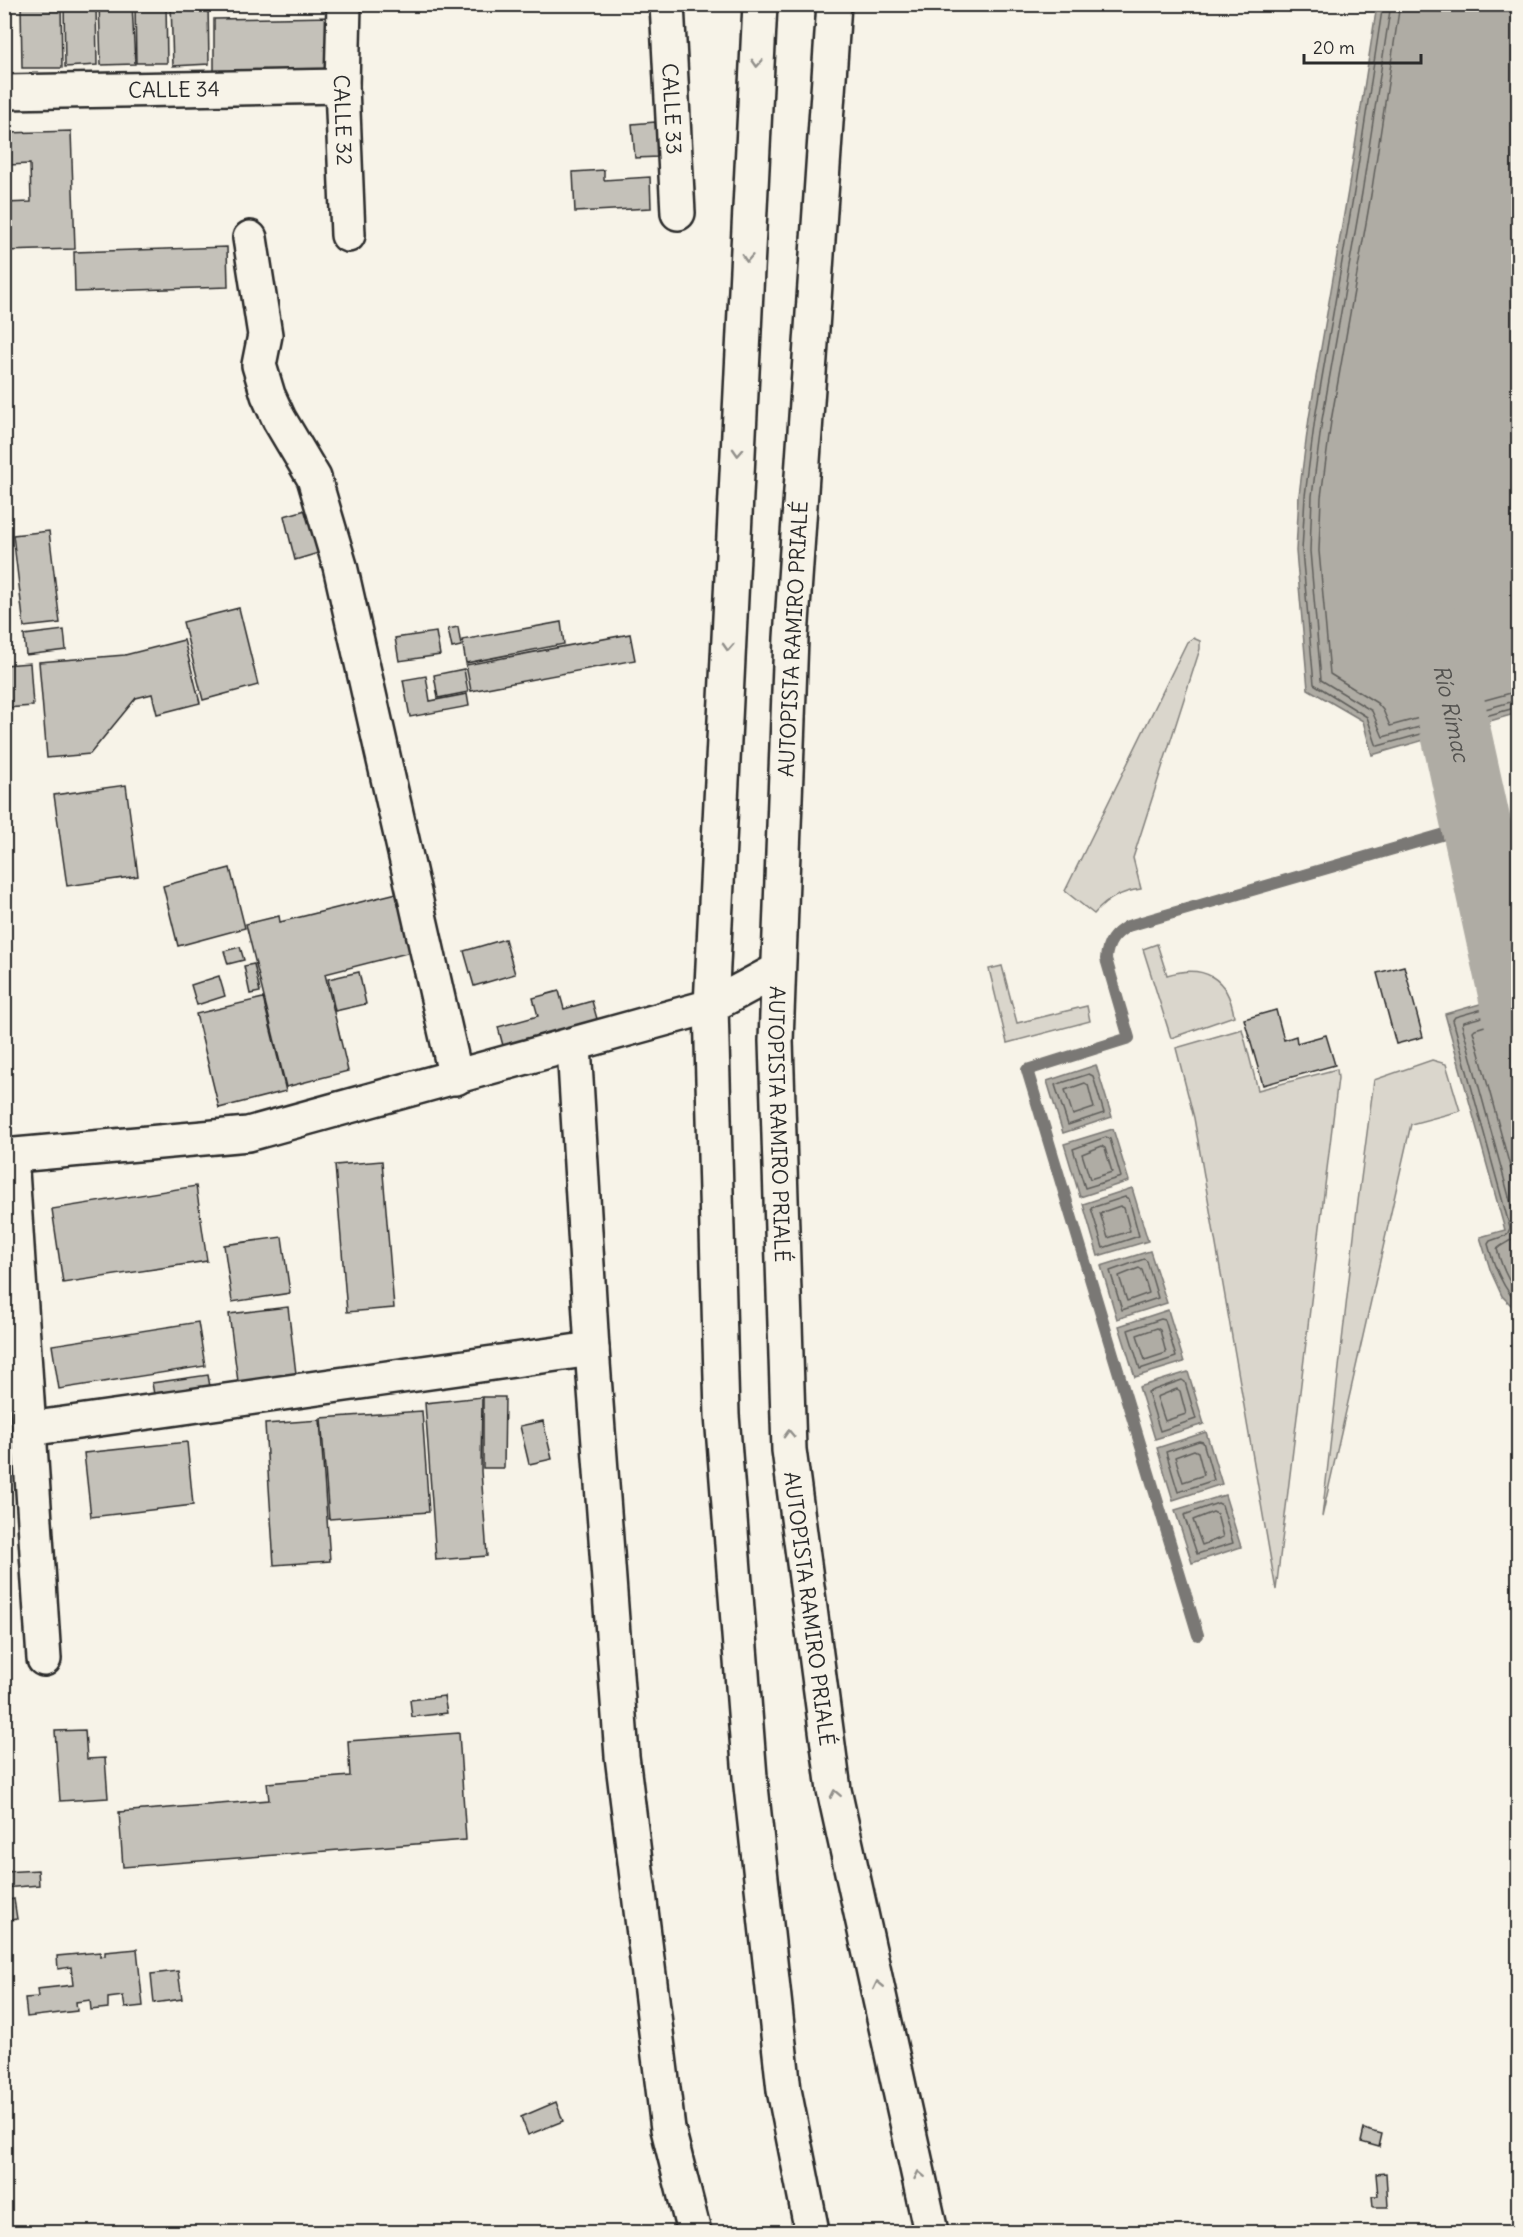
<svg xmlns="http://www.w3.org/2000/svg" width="1523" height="2237" font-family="Delius,sans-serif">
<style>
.green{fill:#dad6cc;stroke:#82807c;stroke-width:1.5}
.water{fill:#afaca4;stroke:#7a7874;stroke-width:1.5}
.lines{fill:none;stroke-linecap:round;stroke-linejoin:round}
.shore{stroke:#605f5b;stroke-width:1.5}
.stream{stroke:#7a7874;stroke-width:12}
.river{stroke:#afaca4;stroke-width:70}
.building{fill:#c4c1b9;stroke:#2b2b2b;stroke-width:1.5}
.minor-casing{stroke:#2b2b2b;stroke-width:38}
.trunk-casing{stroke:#2b2b2b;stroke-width:38}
.minor{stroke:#f7f3e8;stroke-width:33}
.trunk{stroke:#f7f3e8;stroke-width:33}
.oneway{stroke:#918f8a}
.labels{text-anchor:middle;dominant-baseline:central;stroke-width:6;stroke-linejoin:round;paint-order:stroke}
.street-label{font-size:21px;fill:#2b2b2b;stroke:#f7f3e8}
.water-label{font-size:22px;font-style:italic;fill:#53524f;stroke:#f7f3e8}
</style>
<rect width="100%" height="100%" fill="#f7f3e8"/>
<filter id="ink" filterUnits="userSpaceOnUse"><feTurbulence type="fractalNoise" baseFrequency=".0167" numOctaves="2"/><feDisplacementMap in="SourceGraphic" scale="12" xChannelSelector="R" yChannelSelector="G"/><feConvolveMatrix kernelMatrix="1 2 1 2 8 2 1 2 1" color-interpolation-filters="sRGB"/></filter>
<g filter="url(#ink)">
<!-- green -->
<g class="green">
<path d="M1193 638 1200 641V649L1133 858 1141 889C1121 892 1108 898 1094 914L1065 891 1187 642Z"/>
<path d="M1157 944 1167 975C1204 964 1228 977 1234 1016L1171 1038 1143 949Z"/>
<path d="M1002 966 1017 1023 1087 1006 1090 1021 1007 1043 989 969Z"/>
<path d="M1242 1029 1258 1090 1337 1069 1338 1078 1276 1590 1194 1118 1176 1048Z"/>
<path d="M1432 1060 1446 1064 1460 1111 1411 1124 1322 1517 1357 1209 1374 1080Z"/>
</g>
<!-- water -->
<g class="water">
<path d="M1377 5H1518V713L1372 755 1363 721 1308 689 1296 551 1299 495 1309 418 1348 191Z"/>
<path d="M1518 993V1312L1502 1296 1491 1272 1480 1237 1505 1230 1445 1014Z"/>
<path d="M1096 1065 1112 1117 1063 1133 1047 1081Z"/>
<path d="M1113 1129 1129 1181 1080 1197 1064 1144Z"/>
<path d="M1132 1188 1148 1241 1098 1256 1083 1204Z"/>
<path d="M1150 1251 1167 1303 1117 1319 1101 1266Z"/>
<path d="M1168 1310 1184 1362 1135 1377 1119 1326Z"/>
<path d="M1188 1372 1204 1424 1155 1439 1139 1387Z"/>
<path d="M1206 1432 1222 1484 1173 1500 1157 1448Z"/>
<path d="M1225 1495 1241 1547 1192 1563 1175 1510Z"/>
</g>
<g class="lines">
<!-- shore -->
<g class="shore">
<path d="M1383 4 1354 192 1315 418 1305 496 1302 551 1314 684 1367 717 1376 744 1378 746 1518 707"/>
<path d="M1391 4 1362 193 1322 420 1312 496 1310 551 1321 680 1372 711 1383 737 1518 700"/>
<path d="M1400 4 1371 195 1331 421 1321 497 1319 551 1330 674 1377 703 1383 710 1390 726 1518 691"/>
<path d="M1518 999 1455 1017 1453 1020 1510 1228 1507 1235 1490 1241 1488 1244C1494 1267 1502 1287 1518 1304"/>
<path d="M1518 1007 1464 1022 1462 1025 1517 1226C1518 1242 1506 1240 1497 1249 1501 1264 1507 1281 1518 1293"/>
<path d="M1518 1016 1475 1029 1473 1031 1518 1196"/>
<path d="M1089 1074 1093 1076 1104 1113 1068 1125 1055 1085Z"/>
<path d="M1085 1083 1088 1085 1094 1108 1073 1115 1065 1090Z"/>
<path d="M1106 1137 1110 1139 1121 1177 1085 1188 1073 1149Z"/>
<path d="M1102 1146 1105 1148 1112 1172 1090 1179 1082 1154Z"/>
<path d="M1125 1197 1129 1199 1139 1236 1103 1248 1091 1208Z"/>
<path d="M1120 1206 1124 1208 1130 1231 1108 1238 1100 1213Z"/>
<path d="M1144 1259 1147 1261 1158 1298 1122 1310 1110 1271Z"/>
<path d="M1139 1268 1142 1270 1149 1293 1127 1301 1119 1276Z"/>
<path d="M1161 1319 1165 1320 1176 1357 1140 1369 1128 1330Z"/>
<path d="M1157 1328 1160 1330 1166 1353 1145 1360 1137 1335Z"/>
<path d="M1182 1380 1185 1382 1196 1419 1160 1431 1148 1392Z"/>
<path d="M1177 1389 1180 1391 1186 1414 1165 1421 1157 1397Z"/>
<path d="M1199 1441 1203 1442 1214 1480 1178 1492 1166 1452Z"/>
<path d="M1194 1450 1198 1452 1204 1475 1183 1482 1175 1457Z"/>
<path d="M1218 1503 1222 1505 1233 1543 1197 1554 1184 1515Z"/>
<path d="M1213 1512 1217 1514 1223 1537 1202 1545 1193 1520Z"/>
</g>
<!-- stream -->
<path class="stream" d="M1198 1635 1027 1070 1129 1038 1106 959C1107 943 1114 934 1128 926L1476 825"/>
<!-- river -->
<path class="river" id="s1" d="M1435 637 1518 1016"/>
</g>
<!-- building -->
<g class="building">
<path d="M21 4H61L62 68H22Z"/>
<path d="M64 4H96L97 65 65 67Z"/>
<path d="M99 4H132L135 64 101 65Z"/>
<path d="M135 4H166L167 63H136Z"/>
<path d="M171 4H208L209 64 173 66Z"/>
<path d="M333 17 334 69 214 71V19Z"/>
<path d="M655 122 658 157 635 158 632 124Z"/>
<path d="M71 131 75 249 4 251V203L31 202 30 164 8 165 7 133Z"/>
<path d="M604 170V180L650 177 651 208 575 212 573 172Z"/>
<path d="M227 247 228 287 75 292 74 252Z"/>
<path d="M313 508 325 551 295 560 284 516Z"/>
<path d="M49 531 60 623 24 627 13 535Z"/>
<path d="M239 608 258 685 203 700 183 622Z"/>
<path d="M561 622 564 644 466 663 462 640Z"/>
<path d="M458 627 461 646 452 648 448 629Z"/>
<path d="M64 630 66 650 26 655 24 635Z"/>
<path d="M436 632 440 655 399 661 395 638Z"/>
<path d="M630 634 635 660 471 691 466 665Z"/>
<path d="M184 640 200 703 157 714 152 694 136 698 90 754 47 758 39 662 125 655Z"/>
<path d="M30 663 33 706 6 708 4 665Z"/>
<path d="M464 669 468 692 438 698 434 675Z"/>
<path d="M426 676 430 701 467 694 469 706 410 717 403 680Z"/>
<path d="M126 785 138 876 67 886 54 795Z"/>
<path d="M230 868 245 928 178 946 163 886Z"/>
<path d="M401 892 415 951 325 974 348 1071 286 1087 246 924 279 916 280 922Z"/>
<path d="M505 939 515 974 474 986 464 951Z"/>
<path d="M240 947 244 960 228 964 224 951Z"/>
<path d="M254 964 260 992 250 994 244 966Z"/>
<path d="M1404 966 1423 1037 1396 1044 1377 973Z"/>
<path d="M359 972 366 1004 335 1011 328 979Z"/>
<path d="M219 976 225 996 197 1005 191 985Z"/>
<path d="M559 991 564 1009 592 1001 599 1026 505 1053 498 1027 538 1016 533 998Z"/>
<path d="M263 998 286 1091 219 1108 196 1014Z"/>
<path d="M1276 1010 1284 1040 1296 1036 1297 1043 1326 1035 1335 1065 1263 1085 1244 1019Z"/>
<path d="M382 1161 394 1308 347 1312 335 1165Z"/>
<path d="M196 1186 207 1261 63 1283 52 1209Z"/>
<path d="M282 1237 290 1293 232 1302 224 1245Z"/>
<path d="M288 1307 297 1382 239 1389 229 1314Z"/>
<path d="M198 1322 205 1366 59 1389 52 1345Z"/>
<path d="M208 1375 212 1398 156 1406 152 1383Z"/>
<path d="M482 1397 481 1471 487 1556 436 1560 425 1403Z"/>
<path d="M483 1397H505L504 1468H483Z"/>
<path d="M422 1411 429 1512 329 1519 321 1418Z"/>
<path d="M320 1420 330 1561 274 1565 265 1424Z"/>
<path d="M543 1421 552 1459 529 1464 520 1426Z"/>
<path d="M187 1442 193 1505 91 1517 84 1453Z"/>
<path d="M444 1696 447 1713 412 1717 410 1700Z"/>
<path d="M85 1730 87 1759 105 1758 108 1798 60 1801 55 1731Z"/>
<path d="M459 1733 466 1840 123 1867 119 1812 269 1800 267 1783 350 1776 348 1741Z"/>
<path d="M38 1870 39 1885 4 1888V1872Z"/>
<path d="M14 1899 17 1919 4 1921V1901Z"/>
<path d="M137 1949 143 2006 125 2008 123 1996 108 1998V2008L91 2010 90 2000 76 2002 77 2011 27 2017 25 1998 38 1997 37 1989 73 1985 71 1967 58 1969 57 1956 100 1952V1957L105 1956V1952Z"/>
<path d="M178 1971 182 1999 154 2003 151 1974Z"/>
<path d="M556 2102 563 2121 528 2135 521 2117Z"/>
<path d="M1364 2129 1382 2134 1379 2147 1361 2142Z"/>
<path d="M1386 2173 1388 2207H1373L1372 2196H1378L1376 2174Z"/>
</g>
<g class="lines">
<defs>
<g id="minor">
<path id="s2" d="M344 4 342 86 348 235"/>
<path id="s3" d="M667 4 678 213"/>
<path id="s4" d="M4 92 342 86"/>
<path d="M250 238 265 335 259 365 268 395 279 419 314 478 340 566 456 1078"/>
<path d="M574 1046 592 1349 622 1756 668 2129 694 2232"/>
<path d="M11 1155 44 1659"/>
<path d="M4 1156 248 1134 711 1006 778 970"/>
<path d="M29 1429 592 1349"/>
</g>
<g id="trunk">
<path d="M760 4 711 1006 722 1415 750 1777 784 2090 812 2232"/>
<path id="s5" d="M834 4 791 638 776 1041 789 1450 834 1790 931 2232"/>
</g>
</defs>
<!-- minor casing -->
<use href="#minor" class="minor-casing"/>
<!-- trunk casing -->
<use href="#trunk" class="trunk-casing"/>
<!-- minor -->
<use href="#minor" class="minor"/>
<!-- trunk -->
<use href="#trunk" class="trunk"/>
</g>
<!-- one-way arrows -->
<defs><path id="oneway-chevron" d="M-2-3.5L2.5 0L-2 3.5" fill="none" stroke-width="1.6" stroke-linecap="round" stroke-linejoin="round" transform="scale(1.5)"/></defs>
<g class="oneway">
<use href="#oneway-chevron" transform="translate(757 63) rotate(93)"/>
<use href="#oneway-chevron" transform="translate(747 258) rotate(93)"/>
<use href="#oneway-chevron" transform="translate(738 452) rotate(93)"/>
<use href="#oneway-chevron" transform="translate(728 647) rotate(93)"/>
<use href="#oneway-chevron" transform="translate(789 1434) rotate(-92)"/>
<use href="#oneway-chevron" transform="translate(835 1794) rotate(-101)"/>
<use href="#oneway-chevron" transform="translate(878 1985) rotate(-103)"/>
<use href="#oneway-chevron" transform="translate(919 2175) rotate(-102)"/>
</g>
</g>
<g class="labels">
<!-- street labels -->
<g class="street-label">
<text stroke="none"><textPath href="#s4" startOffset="170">CALLE 34</textPath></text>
<text stroke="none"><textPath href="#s3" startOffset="105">CALLE 33</textPath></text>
<text stroke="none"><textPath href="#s2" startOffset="116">CALLE 32</textPath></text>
<text transform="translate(793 639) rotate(-87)">AUTOPISTA RAMIRO PRIALÉ</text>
<text stroke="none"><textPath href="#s5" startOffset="1122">AUTOPISTA RAMIRO PRIALÉ</textPath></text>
<text stroke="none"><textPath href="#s5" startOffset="1608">AUTOPISTA RAMIRO PRIALÉ</textPath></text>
</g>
<!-- water labels -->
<g class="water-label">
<text stroke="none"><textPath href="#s1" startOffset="78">Río Rímac</textPath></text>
</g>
</g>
<!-- margin -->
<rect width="1523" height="2237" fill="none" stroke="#f7f3e8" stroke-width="24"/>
<rect x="12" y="12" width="1499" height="2213" fill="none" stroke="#2b2b2b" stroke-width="2" filter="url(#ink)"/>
<!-- scale -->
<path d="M1304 54v9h117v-9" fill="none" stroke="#2b2b2b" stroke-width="3"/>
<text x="1313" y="54" font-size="18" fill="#2b2b2b" stroke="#f7f3e8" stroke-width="4.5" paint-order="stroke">20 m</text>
</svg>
